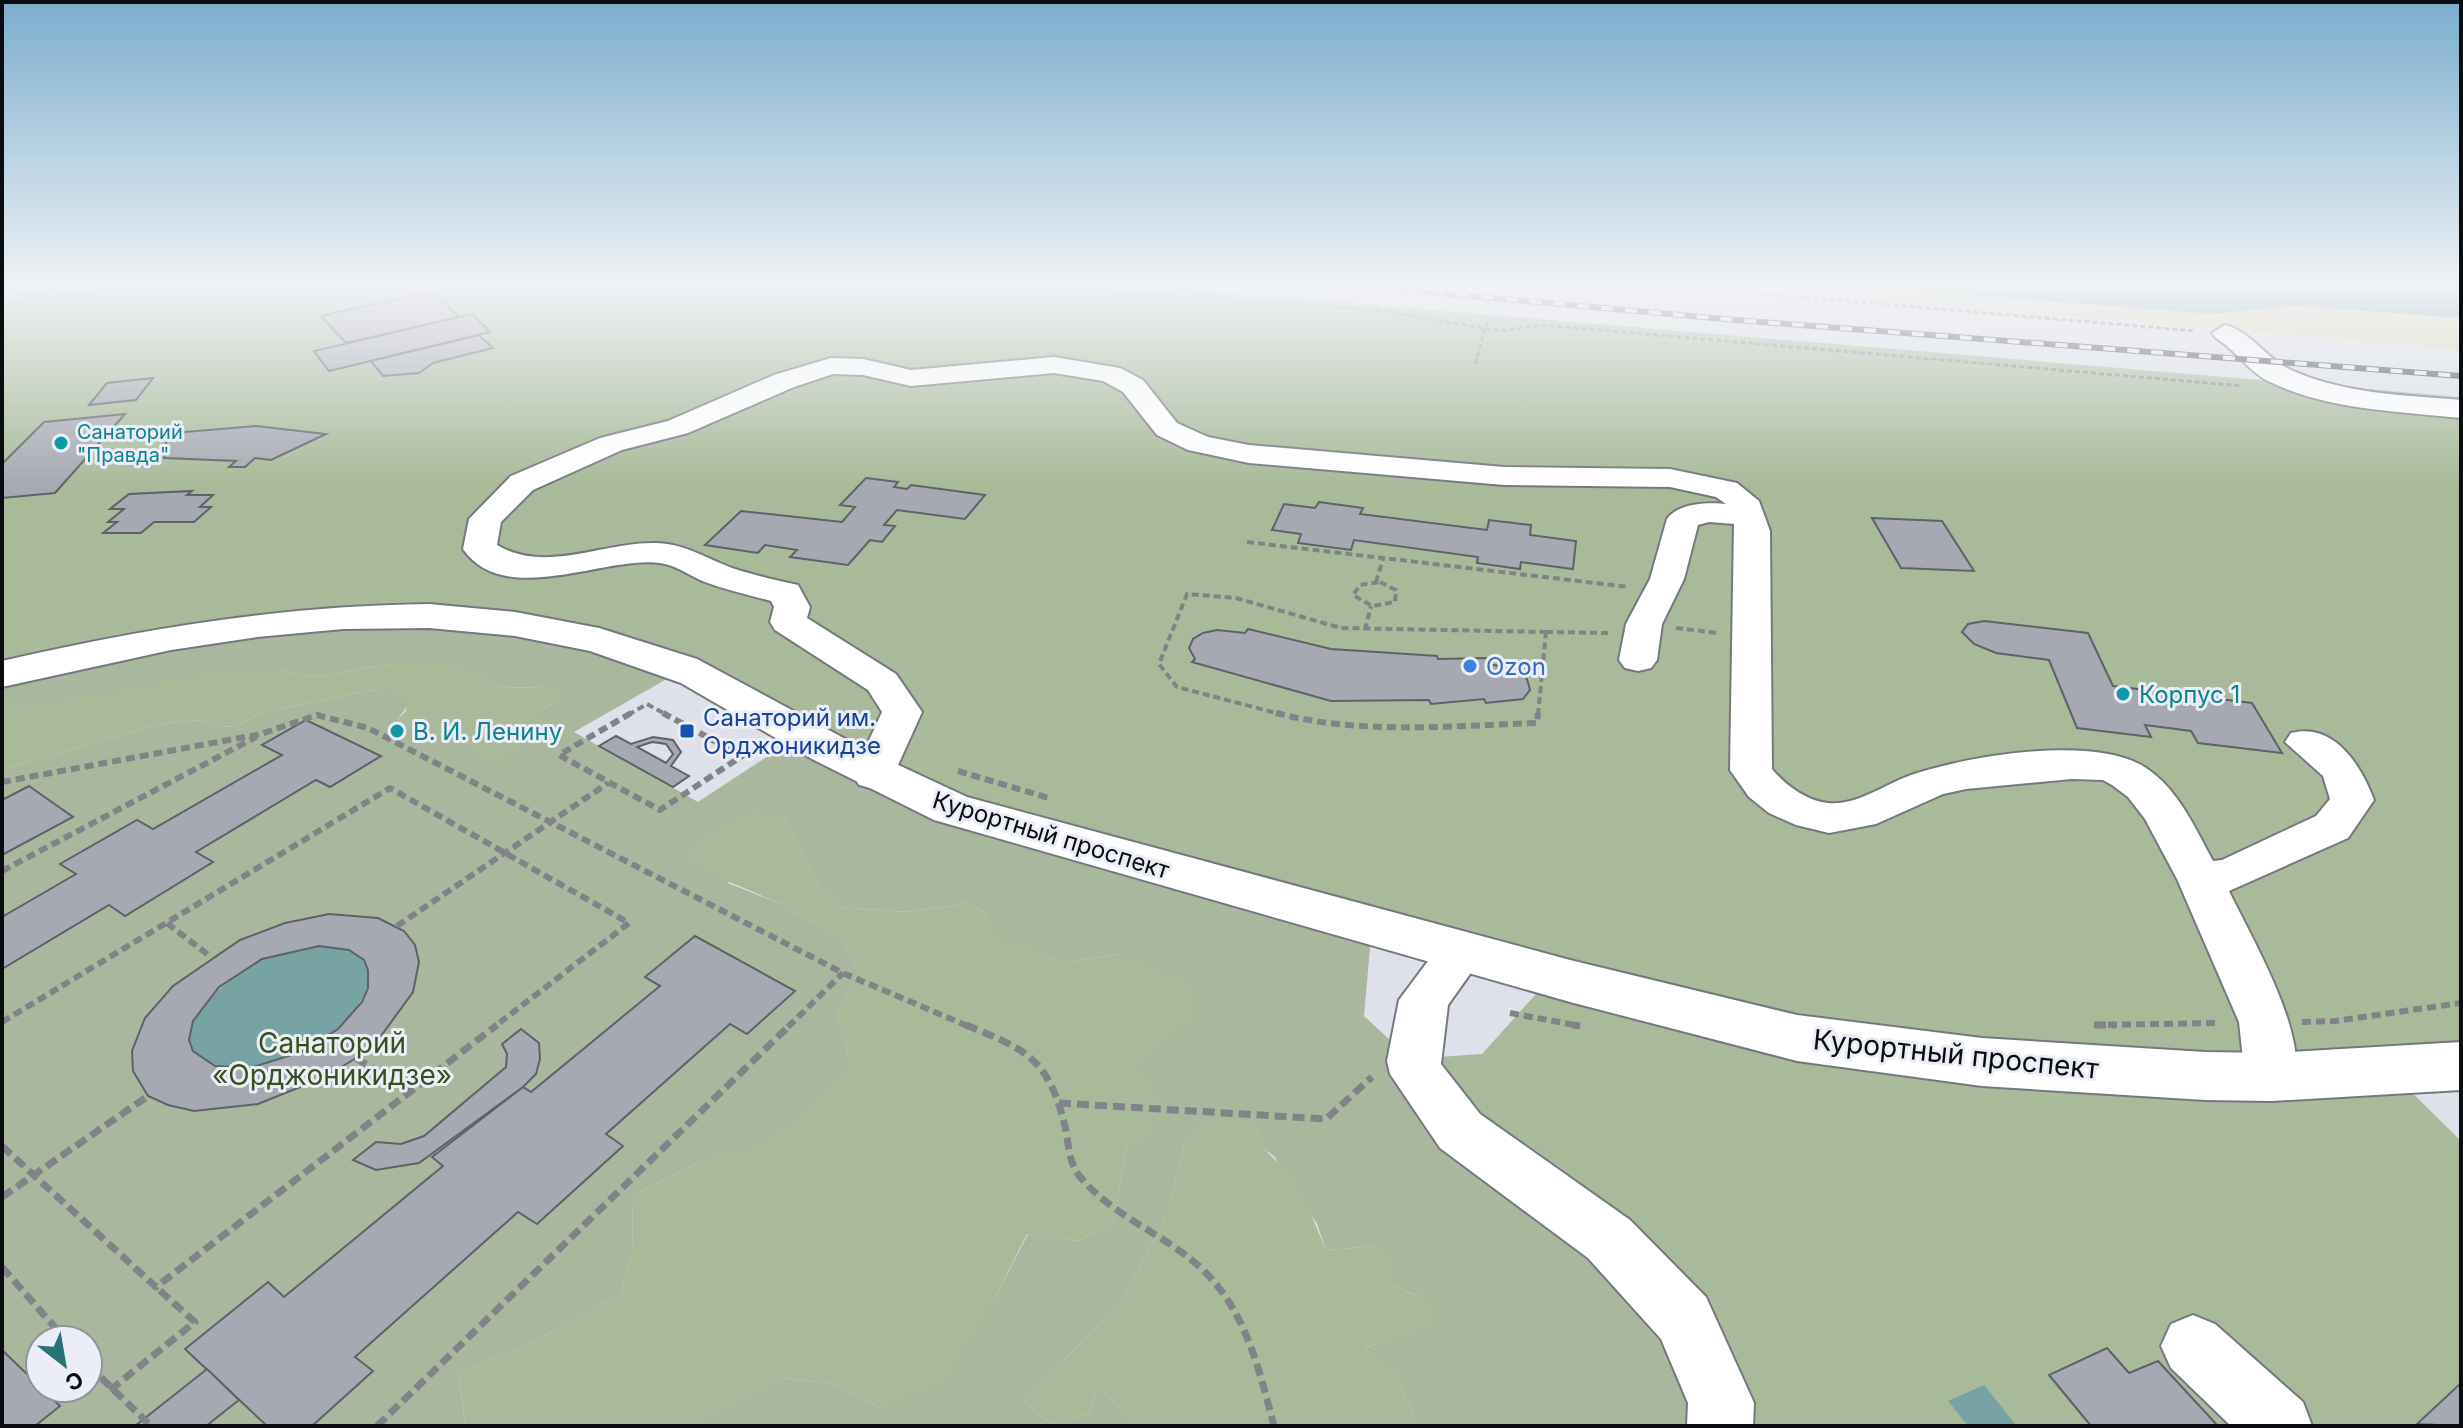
<svg xmlns="http://www.w3.org/2000/svg" width="2463" height="1428" font-family="Inter,sans-serif">
<style>
.green{fill:#a8b79d;fill-rule:evenodd}
.forest{fill:#a8ba9a}
.sand{fill:#e1d8b3}
.water{fill:#76a4a3}
.lines{fill:none;stroke-linecap:round;stroke-linejoin:round}
.stream{stroke:#76a4a3;stroke-width:7}
.building{fill:#a6a9b1;stroke:#5f6269;stroke-width:2;fill-rule:evenodd}
.minor-casing{stroke:#76787f;stroke-width:4}
.major-casing{stroke:#76787f;stroke-width:4}
.path-far3{stroke:#818388;stroke-width:3;stroke-dasharray:5 3;stroke-linecap:butt}
.path-far2{stroke:#818388;stroke-width:4;stroke-dasharray:7 4;stroke-linecap:butt}
.path-far1{stroke:#818388;stroke-width:6;stroke-dasharray:9 5;stroke-linecap:butt}
.path{stroke:#818388;stroke-width:7;stroke-dasharray:12 6;stroke-linecap:butt}
.minor{fill:#fff;fill-rule:evenodd}
.major{fill:#fff;fill-rule:evenodd}
.rail-casing{stroke:#47484d;stroke-width:6}
.rail{stroke:#ebeef6;stroke-width:4;stroke-dasharray:12;stroke-linecap:butt}
.culture-dot{fill:#0f9aa8;stroke:#ebeef6;stroke-width:3}
.shop-dot{fill:#3f7fe0;stroke:#ebeef6;stroke-width:3}
.transit-dot{fill:#1a4fb4;stroke:#ebeef6;stroke-width:3}
.labels{text-anchor:middle;dominant-baseline:central;stroke-width:6;stroke-linejoin:round;paint-order:stroke}
.far-culture-label{font-size:20px;fill:#0d838f;stroke:#ebeef6;text-anchor:start}
.shop-label{font-size:24px;fill:#366cbe;stroke:#ebeef6;text-anchor:start}
.culture-label{font-size:24px;fill:#0d838f;stroke:#ebeef6;text-anchor:start}
.transit-label{font-size:24px;fill:#164399;stroke:#ebeef6;text-anchor:start}
.street-label{font-size:24px;fill:#0b0c0f;stroke:#ebeef6}
.near-park-label{font-size:28px;fill:#374f1f;stroke:#ebeef6}
.near-street-label{font-size:28px;fill:#0b0c0f;stroke:#ebeef6}
</style>
<rect width="100%" height="100%" fill="#dee1e9"/>
<!-- green -->
<path class="green" d="M351 621 553 631 679 672 574 732 698 802 803 733 1372 925 1364 1016 1607 1241 1714 1426H1418L1397 1377 1365 1348 1434 1323 1422 1297 1393 1286 1378 1246 1326 1250 1317 1224 1274 1156 1265 1150 1251 1113 1185 1140 1168 1213 1122 1300 1024 1402 1051 1424 1088 1414 1098 1386 1139 1426H688L782 1378 835 1384 880 1408 994 1300 1028 1234 1078 1241 1113 1225 1127 1147 1149 1128 1137 1064 1159 1043 1120 954 1064 962 1000 941 986 914 970 903 906 912 839 907 819 885 784 816 728 883 783 905 842 939 859 971 836 1016 852 1066 768 1142 697 1163 633 1195 632 1252 621 1294 525 1346 459 1373 465 1426H2V770L159 724 202 720 221 727 236 726 263 713 370 690 409 694 411 701 398 719 428 737 453 732 474 747 522 728 525 721 559 699 547 687 501 688 450 664H389L314 677 283 671 2 708V679L47 668ZM40 1340H88V1388H40Z"/>
<!-- forest -->
<g class="forest">
<path d="M2 286H1149L2461 397V1064L2388 1069 2461 1141V1426H1714L1684 1321 1410 1059 1482 1054 1554 974 953 808 635 654 468 623 231 634 2 679Z"/>
<path d="M422 662 450 664 501 688 547 687 562 692 559 699 525 721 518 751 499 761 476 762 474 747 453 732 428 737 398 719 406 711 409 695 370 690 263 713 236 726 221 727 202 720 159 724 2 770V708L112 692 224 669 283 671 314 677 389 664Z"/>
<path d="M753 810 784 816 819 885 839 907 906 912 970 903 986 914 1001 941 1064 962 1120 954 1192 983 1194 1017 1137 1064 1160 1099 1149 1128 1127 1147 1113 1225 1078 1241 1027 1234 994 1300 943 1383 880 1408 835 1384 782 1378 688 1426H465L459 1373 525 1346 621 1294 632 1252 633 1195 697 1163 768 1141 852 1066 836 1016 859 971 842 939 783 905 685 863 696 839Z"/>
<path d="M1221 1105 1251 1113 1265 1150 1297 1181 1326 1250 1378 1246 1394 1263 1393 1286 1437 1303 1435 1323 1365 1348 1397 1377 1418 1426H1139L1098 1386 1088 1414 1051 1424 1024 1402 1122 1300 1168 1213 1185 1140Z"/>
</g>
<!-- sand -->
<path class="sand" d="M1696 286H1850L2211 314 2297 306 2461 318V349Z"/>
<!-- water -->
<g class="water">
<path d="M1850 286H2461V318L2297 306 2211 314Z"/>
<path d="M327 945C347 949 365 953 369 976 363 1036 243 1099 195 1053 166 1024 240 970 262 959 282 951 306 946 327 945Z"/>
<path d="M1984 1385 2017 1426H1968L1948 1401Z"/>
</g>
<g class="lines">
<!-- stream -->
<path class="stream" d="M2 308 58 286"/>
</g>
<!-- building -->
<g class="building">
<path d="M433 291 459 317 346 343 321 316Z"/>
<path d="M472 314 490 332 329 371 314 351Z"/>
<path d="M479 335 493 348 433 363 419 373 383 376 371 361Z"/>
<path d="M153 378 136 400 89 405 107 383Z"/>
<path d="M125 414 55 493 2 498V464L44 422Z"/>
<path d="M256 426 326 434 271 460 255 458 245 467H229L236 461 164 458 167 438 173 433Z"/>
<path d="M866 478 898 482 894 487 907 489 911 485 985 495 965 519 897 510 884 525 895 526 882 542 870 540 848 565 790 557 797 550 765 545 758 553 705 545 741 511 842 522 855 507 840 505Z"/>
<path d="M192 491 187 495H213L200 507H211L194 522H154L141 533H103L117 522H108L124 509H110L129 494Z"/>
<path d="M1319 502 1363 508 1360 514 1487 530 1489 520 1531 525 1530 535 1576 541 1573 569 1521 562 1520 569 1477 563 1478 557 1354 540 1351 550 1298 543 1301 534 1272 530 1284 504 1315 508Z"/>
<path d="M1872 518 1942 521 1974 571 1901 568Z"/>
<path d="M1984 621 2088 633 2113 686 2252 703 2282 753 2198 743 2191 731 2145 725 2151 737 2077 728 2049 660 1996 653 1974 644 1962 632 1968 624Z"/>
<path d="M1248 629 1331 649 1437 656 1438 659 1486 658 1490 664 1517 670 1527 679 1530 690 1523 699 1486 703 1484 699 1431 704 1429 700 1331 701 1192 662 1195 659 1189 648 1193 639 1203 633 1217 630 1245 633Z"/>
<path d="M306 720 381 756 330 787 316 780 196 852 213 862 125 916 109 905 2 969V917L76 874 60 864 137 820 153 829 282 755 262 745Z"/>
<path d="M616 736 631 744 653 737 673 740 681 752 671 766 689 776 673 787 599 746ZM652 742 666 744 673 754 666 763 637 747Z"/>
<path d="M29 786 73 817 2 855V800Z"/>
<path d="M329 914 378 918 404 931 415 945 419 962 413 992 381 1036 356 1058 325 1077 258 1104 194 1111 168 1105 148 1096 133 1071 132 1051 145 1018 173 986 240 940 285 923ZM319 946 349 950 364 960 368 970V988L362 1002 338 1029 301 1052 250 1068 215 1066 193 1051 189 1040 193 1021 219 987 262 959Z"/>
<path d="M695 936 795 991 747 1034 730 1024 606 1134 623 1146 537 1224 518 1212 355 1357 373 1371 312 1426H267L185 1349 268 1282 284 1297 443 1166 432 1157 523 1087 531 1092 660 986 645 977Z"/>
<path d="M521 1029 539 1043 540 1059 536 1074 523 1087 419 1163 376 1170 353 1160 376 1142 401 1144 424 1136 506 1067 507 1054 502 1044Z"/>
<path d="M2107 1348 2129 1373 2158 1361 2218 1426H2091L2049 1375Z"/>
<path d="M2 1350 60 1406 35 1426H2Z"/>
<path d="M207 1369 239 1400 206 1426H135Z"/>
<path d="M2461 1383V1426L2417 1424Z"/>
</g>
<g class="lines">
<defs>
<g id="minor">
<path d="M2225 325C2252 332 2266 359 2291 370 2344 394 2404 395 2461 400V418C2397 411 2327 410 2268 381 2248 371 2236 350 2216 338L2212 333Z"/>
<path d="M1054 357 1120 368 1143 380 1177 423 1208 437 1249 445 1504 467 1670 469 1737 483 1759 501 1770 531 1772 769C1785 785 1807 801 1828 803 1858 806 1886 783 1914 774 1969 756 2096 734 2146 768 2178 789 2195 828 2213 861L2222 860 2316 816 2330 799 2323 776 2285 742 2291 733C2334 722 2361 765 2374 800L2348 838 2229 891C2252 939 2315 1044 2291 1093L2272 1099 2253 1093 2245 1077 2239 1022 2177 879 2145 819 2128 797 2112 785 2103 780 2072 779 1966 789 1943 794 1876 824 1829 833 1796 825 1769 813 1749 797 1730 770 1734 524 1709 522 1698 525 1684 579 1662 624 1657 660 1651 668 1638 671 1625 668 1619 660 1626 624 1650 579 1667 519C1678 503 1708 502 1726 504L1716 497 1670 487 1504 485 1249 463 1188 450 1157 435 1123 392 1103 381 1054 373 911 386 863 375 833 374 794 387 688 433 622 450 533 490 501 522 497 545C545 574 603 542 655 543 683 543 706 558 732 568 753 575 775 580 798 585L810 607 807 618 896 674 922 712 889 785 874 789 859 785 853 775 882 712 868 690 775 630 770 622 774 607 771 601C749 595 726 590 705 582 692 577 679 567 665 564 611 552 506 611 463 549L469 519 511 476 600 438 668 421 774 375 831 358 863 359 911 370Z"/>
<path d="M1463 932 1480 937 1487 950 1448 1005 1441 1064 1480 1114 1630 1220 1706 1297 1754 1403 1753 1426H1687L1688 1403 1661 1339 1588 1258 1440 1148 1390 1074 1387 1061 1399 1000 1446 937Z"/>
<path d="M2193 1315 2215 1324 2303 1402 2312 1426H2231L2171 1368 2161 1346 2171 1324Z"/>
</g>
<path id="major" d="M429 604 515 612 599 628 697 659 864 749 967 797 1570 960 1797 1015 1982 1038 2205 1052 2272 1053 2461 1042V1090L2272 1101 2205 1100 1982 1086 1797 1061 1570 1002 934 820 812 759 681 683 590 651 515 636 429 628 343 629 257 637 171 650 2 687V661C146 628 281 606 429 604Z"/>
</defs>
<!-- minor casing -->
<use href="#minor" class="minor-casing"/>
<!-- major casing -->
<use href="#major" class="major-casing"/>
<!-- path-far3 -->
<g class="path-far3">
<path d="M27 286 21 295 42 298 81 295 134 286"/>
<path d="M1008 286 1375 310 1501 331 1541 325 2243 386"/>
<path d="M1694 288 2196 331"/>
<path d="M1475 364 1487 322"/>
</g>
<!-- path-far2 -->
<g class="path-far2">
<path d="M1247 542 1629 587"/>
<path d="M1376 582 1383 559"/>
<path d="M1380 582 1396 590 1395 602 1372 606 1353 595 1360 585Z"/>
<path d="M1676 628 1718 633"/>
<path d="M1365 630 1371 606"/>
<path d="M1546 632 1608 633"/>
<path d="M628 715 647 704 667 715"/>
<path d="M1284 715 1177 687 1159 664 1187 594 1236 598 1341 628 1546 632"/>
<path d="M1538 715 1546 632"/>
</g>
<!-- path-far1 -->
<g class="path-far1">
<path d="M631 713 559 755 660 810 742 756 663 713"/>
<path d="M1276 713C1361 735 1450 726 1537 723L1538 713"/>
<path d="M958 771 1052 799"/>
<path d="M2 782 261 734 317 715 368 728 843 973 970 1027"/>
<path d="M2 871 256 737"/>
<path d="M167 923 211 957"/>
<path d="M397 926 608 783"/>
<path d="M1510 1013 1580 1026"/>
<path d="M2 1022 390 788 629 923 494 1027"/>
<path d="M2302 1022 2335 1021 2461 1003"/>
<path d="M2094 1025 2220 1023"/>
<path d="M788 1027 843 973"/>
</g>
<!-- path -->
<g class="path">
<path d="M966 1025C1027 1050 1048 1058 1065 1126 1068 1140 1069 1161 1077 1173 1110 1216 1164 1233 1202 1269 1246 1311 1259 1369 1274 1426"/>
<path d="M1573 1025 1580 1026"/>
<path d="M2094 1025H2116"/>
<path d="M356 1058 410 1093"/>
<path d="M1059 1103 1326 1119 1372 1077"/>
<path d="M2 1146 156 1287 497 1025"/>
<path d="M2 1197 148 1096"/>
<path d="M2 1267 66 1340"/>
<path d="M88 1365 151 1426"/>
<path d="M110 1390 195 1322 156 1287"/>
<path d="M377 1426 790 1025"/>
</g>
<!-- minor -->
<use href="#minor" class="minor"/>
<!-- major -->
<use href="#major" class="major"/>
<defs>
<path id="rail" d="M1362 286 1736 320 2461 376"/>
</defs>
<!-- rail casing -->
<use href="#rail" class="rail-casing"/>
<!-- rail -->
<use href="#rail" class="rail"/>
</g>
<!-- sky -->
<linearGradient id="sky" x2="0" y2="1"><stop stop-color="#7aaecc"/><stop offset="0.59" stop-color="#f0f2f5"/><stop offset="1" stop-color="#f0f2f5" stop-opacity="0"/></linearGradient>
<rect width="2463" height="486" fill="url(#sky)"/>
<!-- markers -->
<g class="culture-dot">
<circle cx="61" cy="443" r="8"/>
<circle cx="2123" cy="694" r="8"/>
<circle cx="397" cy="731" r="8"/>
</g>
<circle class="shop-dot" cx="1470" cy="666" r="8"/>
<rect class="transit-dot" x="679" y="723" width="16" height="16" rx="4"/>
<g class="labels">
<!-- far-culture labels -->
<g class="far-culture-label">
<text x="77" y="432">Санаторий<tspan x="77" dy="23">"Правда"</tspan></text>
</g>
<!-- shop labels -->
<g class="shop-label">
<text x="1486" y="666">Ozon</text>
</g>
<!-- culture labels -->
<g class="culture-label">
<text x="2139" y="694">Корпус 1</text>
<text x="413" y="731">В. И. Ленину</text>
</g>
<!-- transit labels -->
<g class="transit-label">
<text x="703" y="717">Санаторий им.<tspan x="703" dy="28">Орджоникидзе</tspan></text>
</g>
<!-- street labels -->
<g class="street-label">
<text transform="translate(1051 835) rotate(17)">Курортный проспект</text>
</g>
<!-- near-park labels -->
<g class="near-park-label">
<text x="332" y="1043">Санаторий<tspan x="332" dy="32">«Орджоникидзе»</tspan></text>
</g>
<!-- near-street labels -->
<g class="near-street-label">
<text transform="translate(1956 1054) rotate(6)">Курортный проспект</text>
</g>
</g>
<!-- border -->
<rect width="2463" height="1428" fill="none" stroke="#0b0c0f" stroke-width="8"/>
<!-- north arrow -->
<g transform="translate(64 1364) rotate(149)"><circle r="38" fill="#ebeef6" stroke="#91949a" stroke-width="2"/>
<path d="M0-6L14 30L0 20L-14 30Z" fill="#297374"/>
<text y="-12" font-size="22" font-weight="bold" text-anchor="middle" fill="#0b0c0f">С</text>
</g>
</svg>
